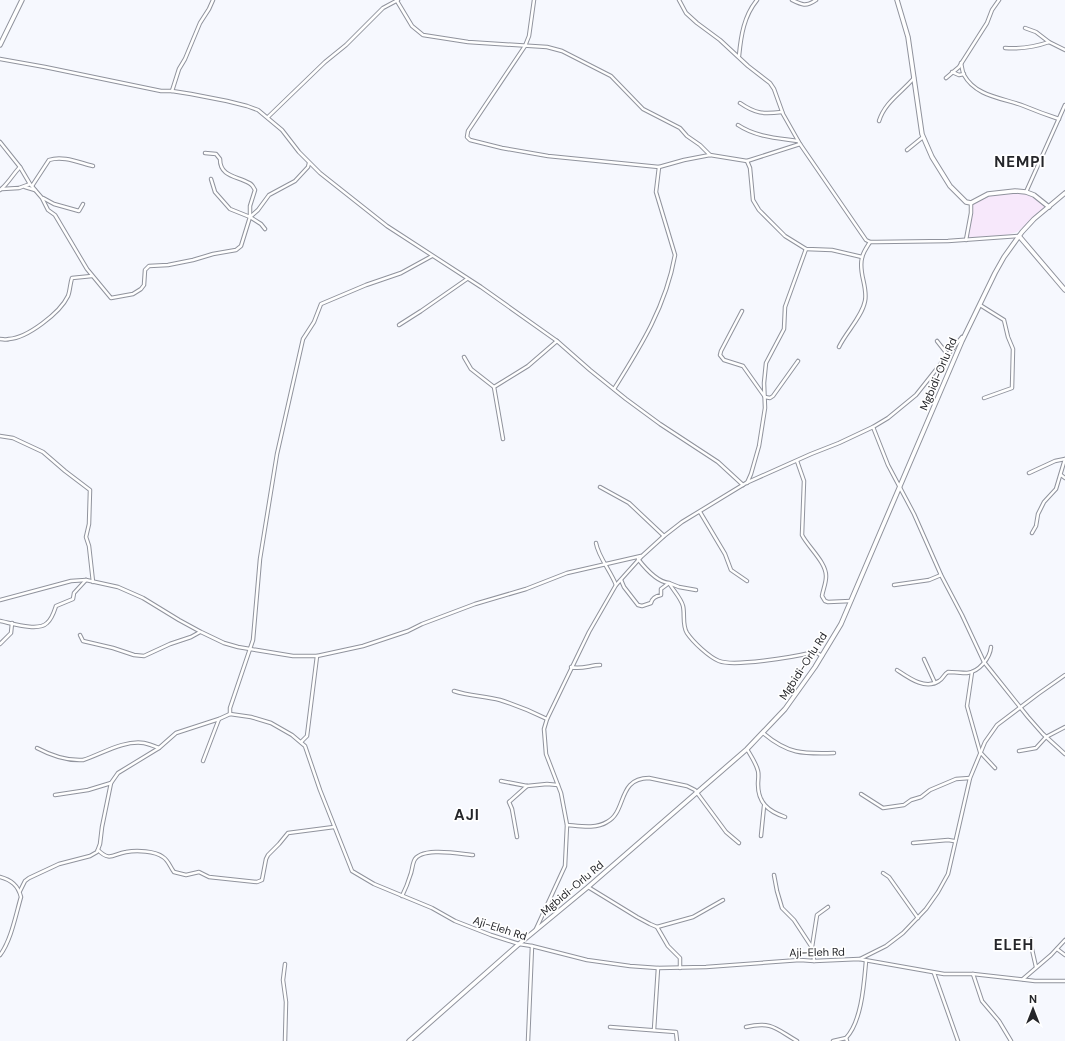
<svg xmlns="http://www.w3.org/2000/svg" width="1065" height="1041" font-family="'DM Sans',sans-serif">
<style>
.commercial{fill:#f7e8fb}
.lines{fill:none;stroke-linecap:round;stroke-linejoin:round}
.street-casing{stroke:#90939d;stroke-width:4.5}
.secondary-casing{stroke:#90939d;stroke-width:5.5}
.street{stroke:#fff;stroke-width:2.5}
.secondary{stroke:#fff;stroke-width:3.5}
.labels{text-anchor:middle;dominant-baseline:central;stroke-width:3.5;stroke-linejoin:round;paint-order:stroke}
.street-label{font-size:11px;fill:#25262a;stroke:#fff}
.district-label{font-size:15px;font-weight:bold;letter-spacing:1px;fill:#25262a;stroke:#fff}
</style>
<rect width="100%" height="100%" fill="#f6f8fe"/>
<!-- commercial -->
<path class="commercial" d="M1026 192 1036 196 1049 207 1017 232 1006 235 966 238 971 203 990 194Z"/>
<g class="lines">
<defs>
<g id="street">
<path d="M534 0 529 36 525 46 468 131 467 137 470 140 502 148 548 156 659 167 684 160 710 155 747 161 800 144"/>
<path d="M679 0 686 13 697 23 720 40 748 66 770 83 774 89 783 114 800 144 866 240 870 242H877L948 241 1019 236"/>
<path d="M792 0C802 5 806 7 816 0"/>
<path d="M397 1 412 26 423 35 468 42 547 47 562 51 611 76 643 109 680 128 687 136 700 145 710 155"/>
<path d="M1025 28 1036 32 1049 42"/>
<path d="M1005 48C1020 49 1035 47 1049 42L1065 50"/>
<path d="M739 56C741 35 744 16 757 0"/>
<path d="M0 59 45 67 161 91H172L191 94 227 101 247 106 258 110 282 130 299 152 320 173 387 226 481 287 557 341 590 370 626 399 660 424 718 462 743 485"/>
<path d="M961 63C962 67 962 71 964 75 976 97 1004 98 1024 106 1036 111 1047 115 1059 119"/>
<path d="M952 72 959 75 964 74"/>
<path d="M946 78 959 67 987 23 992 10 999 0"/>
<path d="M172 91 179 69 185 59 200 23 209 9 213 0"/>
<path d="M740 103C756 114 763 114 782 112"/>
<path d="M268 117 325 62 346 45 383 8 398 0"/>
<path d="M879 121C885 102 901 93 914 78"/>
<path d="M738 125C756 137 777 138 798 141"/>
<path d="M0 142 20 167 30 184 42 198 48 210 55 215 87 269 111 298 133 294 141 289 144 285 145 270 149 266 168 265 193 260 213 254 236 250 241 246 250 217 258 210 269 195 295 181 308 167 309 163"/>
<path d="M907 150 923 137"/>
<path d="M205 153 216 154 220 159C220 177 237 176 249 183 252 184 254 188 255 190L250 206V217L261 224 265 229"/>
<path d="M747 161 750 168 753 200 759 210 785 236 806 249 832 250 862 257"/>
<path d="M211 179 215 192 230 209 250 217"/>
<path d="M32 186 49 160C63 155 80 163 93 166"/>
<path d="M25 187 35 190"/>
<path d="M2 189 19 188 30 184"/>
<path d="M0 190C8 184 13 174 20 167"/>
<path d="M1026 192 1065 105"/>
<path d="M43 198 54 204 79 211 83 204"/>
<path d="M966 240 971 213V203"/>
<path d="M980 305 1004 320 1008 337 1013 349 1012 388 984 398"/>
<path d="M742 311 721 351 720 355 724 360 743 366 765 397 770 398 773 396 798 361"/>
<path d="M399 325 421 311 467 279"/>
<path d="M0 339C3 339 6 340 9 339 27 338 60 313 68 296 70 291 70 284 72 278L92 276"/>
<path d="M937 341 948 355"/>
<path d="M839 347C846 332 862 317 865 301 868 287 858 272 862 258 863 252 867 247 870 242"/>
<path d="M464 357 471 369 494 387"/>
<path d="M614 389C641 346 666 306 675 255L656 192 659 167"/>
<path d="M873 427 888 465 914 514 941 575 962 615 984 662 1028 717 1043 734 1065 754"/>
<path d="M0 436 13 438 43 452 65 471 90 490 89 524 86 537 89 546 93 582"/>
<path d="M503 439 494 387 528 366 557 341"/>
<path d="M797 461 804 481 802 535C808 547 827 563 826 577 826 583 823 590 822 596L825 601 828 602 851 601"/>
<path d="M1029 473 1055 461 1065 459"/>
<path d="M1061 475 1065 478"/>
<path d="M747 483 751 474 759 446 765 408 764 383 766 363 784 329 785 307 806 249"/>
<path d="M600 487 629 503 664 536"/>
<path d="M700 512 725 554 731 570 747 581"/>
<path d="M1032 533 1036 526 1038 514 1044 502 1056 489 1065 459"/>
<path d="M596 543C598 556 611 572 616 585"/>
<path d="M638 559C645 568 657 582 669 583 673 590 681 598 683 606 685 615 682 625 687 633 693 642 709 657 719 661 734 667 793 657 810 653H817L822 656"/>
<path d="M621 580 624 587 638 605 642 606 651 603C652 598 656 596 661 595V589L669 583 679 587 696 590"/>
<path d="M894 585 929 580 941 575"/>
<path d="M0 600 71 581 86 580 118 587 143 598 179 620 201 632 224 643 238 647 293 656H317L363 646 408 631 422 624 475 604 526 589 567 573 641 556"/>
<path d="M0 621C11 623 38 632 47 623 52 619 54 612 56 606L73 599 74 593 86 580"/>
<path d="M80 635 83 641 113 648 134 655 144 656 170 644 191 637 200 632"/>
<path d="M0 644 11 633 12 623"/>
<path d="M924 659 935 683"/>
<path d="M571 667C580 670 591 665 600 665"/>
<path d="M897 670C909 678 925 690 939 681 943 679 944 674 948 672 954 672 961 673 967 673 979 672 990 658 991 647"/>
<path d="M972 672 967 706 980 752 995 768"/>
<path d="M454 691C469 696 485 696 500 700 516 705 533 712 547 719"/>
<path d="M230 714V708L253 640 260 559 277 454 303 339 314 322 321 304 366 285 401 273 432 256"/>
<path d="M763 733C788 754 802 754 834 753"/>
<path d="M301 742 307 736 317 656"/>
<path d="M37 748C52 756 66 761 83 760 102 754 123 740 144 743 149 744 154 746 159 748"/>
<path d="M747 749C751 756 756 763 758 771 759 775 758 780 758 784 758 803 768 811 785 817"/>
<path d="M1019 751 1036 748 1046 737 1065 727"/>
<path d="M203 761 219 719"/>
<path d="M501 781 527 786 547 784 558 785"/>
<path d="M861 794 883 808 904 805 911 800 921 797 930 790 956 779 970 778"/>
<path d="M55 795 88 790 111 783 118 773 159 748 176 733 219 719 230 714 251 717 271 723 292 735 305 746 320 790 352 871 374 884 432 908 455 921 491 935 519 944 532 946 587 960 630 966 658 968 706 967 800 960 814 961 859 959 944 974H973L1035 981H1065"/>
<path d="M567 825C580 826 596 829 607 822 627 812 617 778 649 778L687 786 695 790 726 832 739 843"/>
<path d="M761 836 764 806"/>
<path d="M517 837 512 809 509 802 527 786"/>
<path d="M913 843 948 840 954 841"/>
<path d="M98 850C110 862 113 854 126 852 137 850 155 851 163 857 169 861 170 867 174 872L186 875 199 872 209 877 257 882 262 880 266 859 268 855 279 844 288 833 334 827"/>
<path d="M883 873 889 877 918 918"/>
<path d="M774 875 777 891 782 908 794 920 813 949 814 961"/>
<path d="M0 877C11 880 18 885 21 897 16 914 11 941 0 955"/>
<path d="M588 887 637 917 650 924 657 927 668 946 680 958V968"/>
<path d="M20 891 25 881 29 878 59 864 90 856 97 852 100 844 102 827 111 783"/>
<path d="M402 896C405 890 408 883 410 876 412 872 412 866 414 861 420 846 461 854 473 855"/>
<path d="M657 927 693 917 723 900"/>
<path d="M536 929 565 866 567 825 561 793 546 754 544 729 547 719 589 632 616 585 642 556 664 536 682 522 746 483 811 454 839 443 873 427 888 418 916 395 962 337"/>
<path d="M1031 939V945L1036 967"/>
<path d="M812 947 817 915 828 907"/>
<path d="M1057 949 1065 955"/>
<path d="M860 959 886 946 903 933 926 909 938 892 948 874 970 778 985 742 997 725 1038 694 1065 675"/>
<path d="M285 964 283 980 286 1002 285 1041"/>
<path d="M934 973 958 1041"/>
<path d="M973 974 982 1001 999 1021 1011 1041"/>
<path d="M1023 979 1051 955 1065 940"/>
<path d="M610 1027 676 1032 677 1041"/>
<path d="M746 1027C772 1021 776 1029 797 1041"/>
<path d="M654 1030 658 968"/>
<path d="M528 1041 532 946"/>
<path d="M833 1041 846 1038"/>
<path d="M847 1041 846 1038C862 1021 864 983 866 961"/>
</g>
<g id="secondary">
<path d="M897 0 908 37 922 134 932 157 950 186 966 202 971 203 988 194 1015 191 1026 192 1034 195 1049 207"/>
<path d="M0 45 22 0"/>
<path d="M1019 236 1065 290"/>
<path d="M409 1041 519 944 588 887 747 749 785 709 815 667 841 624 962 341 995 273 1004 257 1022 232 1034 219 1065 193"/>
</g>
</defs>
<!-- street casing -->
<use href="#street" class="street-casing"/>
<!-- secondary casing -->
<use href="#secondary" class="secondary-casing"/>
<!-- street -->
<use href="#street" class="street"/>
<!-- secondary -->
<use href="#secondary" class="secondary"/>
</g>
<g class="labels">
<!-- street labels -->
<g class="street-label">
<text transform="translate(938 374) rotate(-67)">Mgbidi-Orlu Rd</text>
<text transform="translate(803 666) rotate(-57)">Mgbidi-Orlu Rd</text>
<text transform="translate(572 888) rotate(-40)">Mgbidi-Orlu Rd</text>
<text transform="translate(500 928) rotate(18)">Aji-Eleh Rd</text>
<text transform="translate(817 952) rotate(-1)">Aji-Eleh Rd</text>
</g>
<!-- district labels -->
<g class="district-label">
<text x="1020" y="162">NEMPI</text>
<text x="467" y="815">AJI</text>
<text x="1014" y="945">ELEH</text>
</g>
</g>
<!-- north arrow -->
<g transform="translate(1033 1009)" stroke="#ffffff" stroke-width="3" paint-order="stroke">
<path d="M0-3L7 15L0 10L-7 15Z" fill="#25262a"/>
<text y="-6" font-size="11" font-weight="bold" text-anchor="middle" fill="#25262a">N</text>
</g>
</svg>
